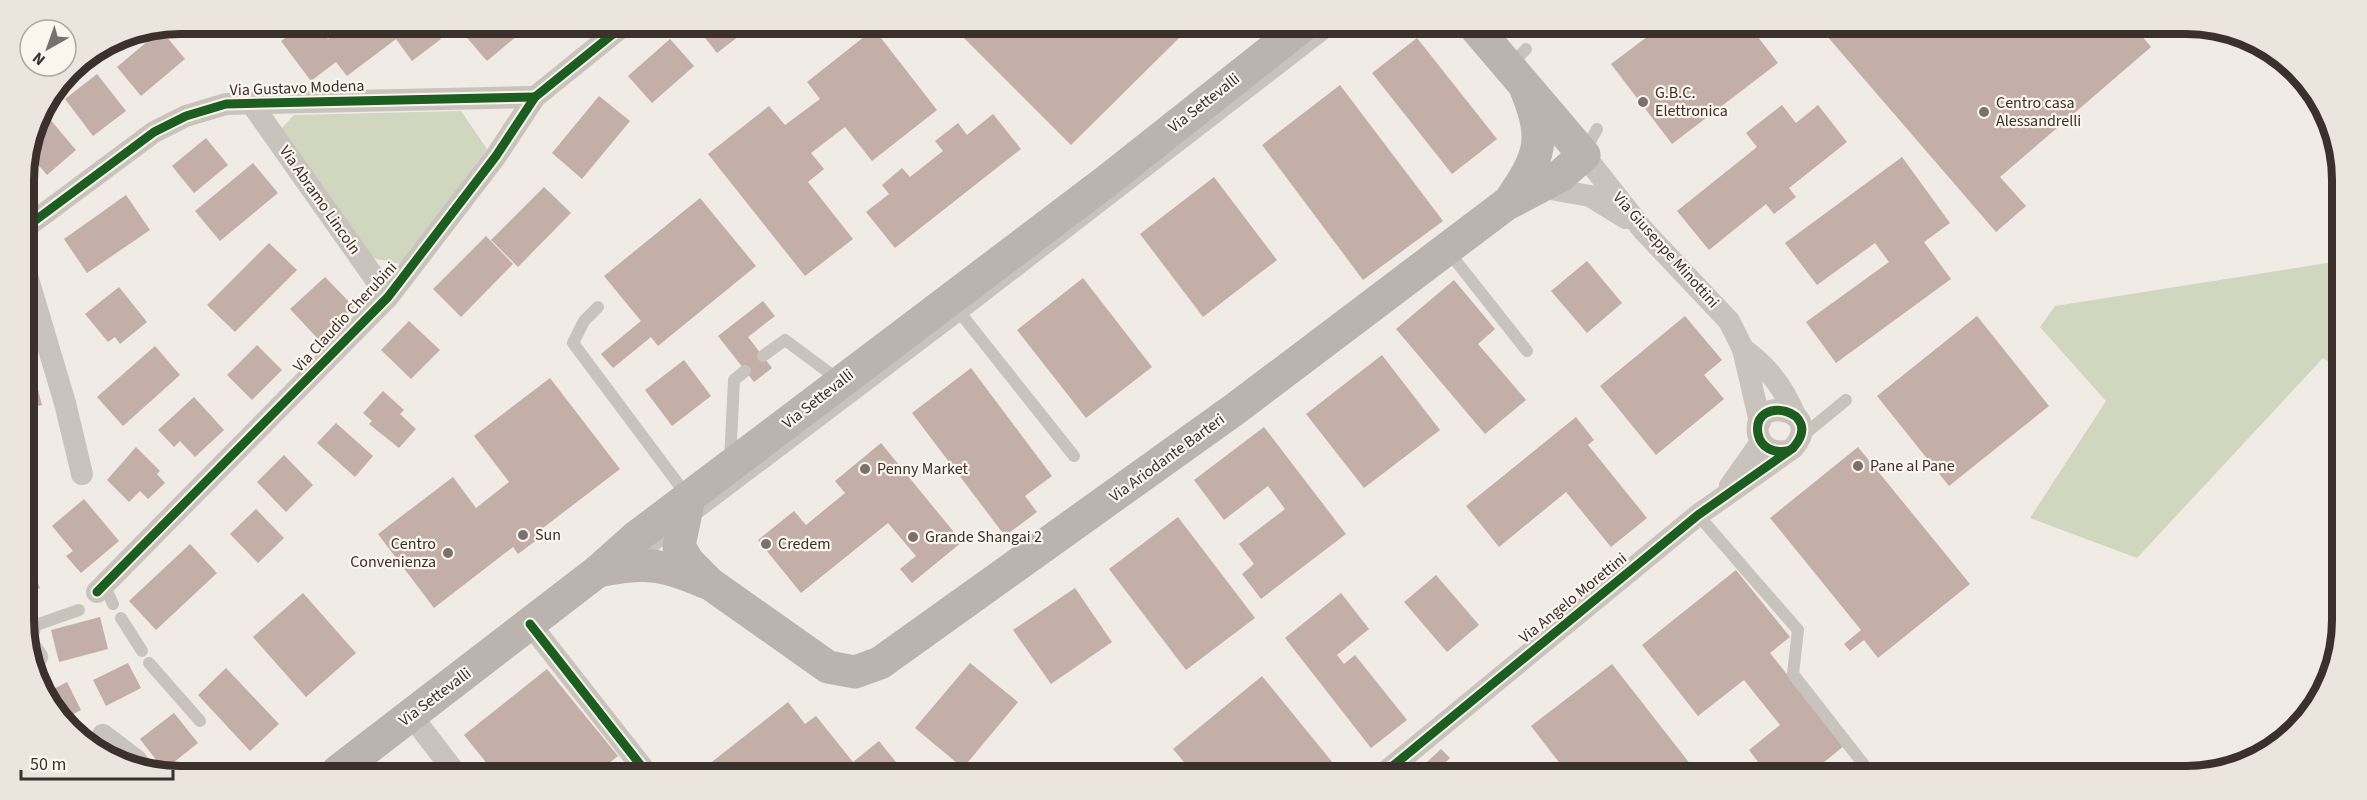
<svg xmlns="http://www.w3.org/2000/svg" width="2367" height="800" font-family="'Source Sans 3',sans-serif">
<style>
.green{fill:#d1d6bf}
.building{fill:#c3afa7}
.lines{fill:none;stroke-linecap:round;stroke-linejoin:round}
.lane{stroke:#c9c3be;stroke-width:12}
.street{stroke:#c9c3be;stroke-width:22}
.secondary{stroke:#bab3ae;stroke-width:33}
.cycleway-casing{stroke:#fbf5ee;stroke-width:13}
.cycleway{stroke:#1b5e20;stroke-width:9}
.poi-dot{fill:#7a716c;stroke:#fbf5ee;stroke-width:2}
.labels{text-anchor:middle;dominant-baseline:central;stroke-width:4.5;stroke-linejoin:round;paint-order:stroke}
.street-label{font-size:16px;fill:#3b302b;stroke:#fbf5ee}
.poi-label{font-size:16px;fill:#3b302b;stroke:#fbf5ee;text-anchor:start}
.rim{fill:none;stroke:#3b302b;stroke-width:8}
</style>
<rect width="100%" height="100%" fill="#f0ebe5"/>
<!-- green -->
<g class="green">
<path d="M461 111 487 149 401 264 372 258 280 130 294 115Z"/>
<path d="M2340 261 2339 370 2323 358 2137 558 2030 518 2106 401 2040 327 2055 306Z"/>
</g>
<!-- building -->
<g class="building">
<path d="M206 24H226L214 34Z"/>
<path d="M304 24H317L328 39 347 24 431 25 441 39 412 61 396 39 347 76 336 62 311 81 281 41Z"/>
<path d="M463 25H530L487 61 462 32 466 29Z"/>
<path d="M695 25 752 26 717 53Z"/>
<path d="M952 26 1169 27 1180 37 1071 145Z"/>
<path d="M1659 28H1751L1778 63 1672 144 1611 64Z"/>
<path d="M1820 28 2136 29 2151 47 2000 177 2026 206 1996 232Z"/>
<path d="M874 29 937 110 872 161 845 127 811 153 824 169 808 182 853 239 805 276 708 154 769 106 785 125 820 99 807 82Z"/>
<path d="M161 30 185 59 141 96 117 67Z"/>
<path d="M1417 38 1497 139 1452 174 1372 73Z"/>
<path d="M670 39 694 66 652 103 628 76Z"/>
<path d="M97 74 126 111 93 136 65 99Z"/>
<path d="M1340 85 1443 221 1363 280 1262 145Z"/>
<path d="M599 96 630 121 582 179 552 153Z"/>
<path d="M1782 105 1796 123 1818 105 1847 142 1789 188 1796 197 1774 214 1766 204 1709 250 1677 211 1757 147 1746 133Z"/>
<path d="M993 114 1021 149 895 248 866 212 889 194 882 185 902 168 910 177 943 151 935 141 958 123 967 135Z"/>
<path d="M48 117 76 150 47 175 28 153 34 130Z"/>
<path d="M206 138 228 165 194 193 172 166Z"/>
<path d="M1902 157 1950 223 1924 242 1951 279 1836 363 1806 322 1889 262 1875 243 1817 285 1785 243Z"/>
<path d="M253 163 278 193 220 241 195 211Z"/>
<path d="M1214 177 1277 260 1203 317 1140 234Z"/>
<path d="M544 187 571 213 518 267 491 240Z"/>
<path d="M126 195 150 230 87 273 64 239Z"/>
<path d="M700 198 756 266 658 346 651 337 613 368 601 354 641 321 604 276Z"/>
<path d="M486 236 513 264 461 317 433 289Z"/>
<path d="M269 243 297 270 235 332 207 305Z"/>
<path d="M1587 261 1622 303 1587 333 1551 291Z"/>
<path d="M325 277 354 307 319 340 290 309Z"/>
<path d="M1083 278 1152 367 1086 418 1017 330Z"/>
<path d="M1454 280 1495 329 1478 344 1526 400 1485 434 1396 329Z"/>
<path d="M119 287 147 322 120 344 115 337 108 342 85 314Z"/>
<path d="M763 301 775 316 748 337 772 368 754 382 718 336Z"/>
<path d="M1685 316 1722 360 1704 375 1724 399 1656 455 1600 386Z"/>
<path d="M1977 316 2049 406 1949 486 1877 396Z"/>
<path d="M409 321 440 350 411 379 381 350Z"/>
<path d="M257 345 282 370 252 400 227 375Z"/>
<path d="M155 346 180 375 123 426 97 397Z"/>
<path d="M1382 355 1440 430 1364 488 1306 414Z"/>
<path d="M684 360 711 396 672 426 645 390Z"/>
<path d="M32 367 42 405 26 409 25 368Z"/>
<path d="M971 368 1052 476 1025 496 1037 512 1005 536 912 413Z"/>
<path d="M550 378 620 469 539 531 542 536 518 554 513 547 434 608 378 534 453 477 476 508 509 482 474 436Z"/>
<path d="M383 391 404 410 400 414 416 429 399 448 369 424 372 421 363 413Z"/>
<path d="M194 397 224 430 195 457 180 441 174 447 158 430Z"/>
<path d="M1576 417 1594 440 1588 445 1647 518 1611 547 1566 492 1499 547 1466 506Z"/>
<path d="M336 423 373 456 355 477 317 443Z"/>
<path d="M1264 427 1346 534 1261 599 1242 574 1254 564 1239 544 1285 509 1268 486 1224 520 1194 480Z"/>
<path d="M881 443 962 542 912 583 900 569 916 556 888 523 801 593 758 540 794 511 806 525 845 493 835 481Z"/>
<path d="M136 447 160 471 157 474 165 483 148 499 140 491 129 502 107 480Z"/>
<path d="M1858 447 1970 584 1878 658 1864 640 1850 651 1844 644 1861 630 1770 518Z"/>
<path d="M284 455 313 485 286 512 257 482Z"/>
<path d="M84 499 119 541 81 573 66 556 73 551 52 526Z"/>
<path d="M256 509 284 538 258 563 230 534Z"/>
<path d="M1178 517 1255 618 1186 670 1109 569Z"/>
<path d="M190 544 217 573 156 630 129 601Z"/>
<path d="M26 556 40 588 27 594Z"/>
<path d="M1736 570 1790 637 1770 653 1844 746 1808 775H1768L1749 750 1780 725 1744 680 1698 716 1642 645Z"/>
<path d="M1436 575 1479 625 1447 652 1404 602Z"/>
<path d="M1075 588 1112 642 1051 684 1013 630Z"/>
<path d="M303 593 356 653 306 697 253 637Z"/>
<path d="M1341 593 1369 629 1337 655 1344 664 1355 655 1407 720 1371 748 1285 638Z"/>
<path d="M100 617 108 649 59 662 51 630Z"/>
<path d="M128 663 141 688 106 706 93 680Z"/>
<path d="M970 663 1018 702 963 768 915 728Z"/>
<path d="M1612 664 1698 774H1568L1531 726Z"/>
<path d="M226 668 279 724 250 751 198 695Z"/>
<path d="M547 669 618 756 598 772 493 771 464 735Z"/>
<path d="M1262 676 1342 774 1193 773 1173 749Z"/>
<path d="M67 682 81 710 62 720 48 692Z"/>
<path d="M788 702 805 724 816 716 853 762 879 741 904 772H699Z"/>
<path d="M174 713 198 743 164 770 140 739Z"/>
<path d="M1441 749 1450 758 1433 774H1414Z"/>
</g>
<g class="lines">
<!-- lane -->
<g class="lane">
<path d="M1509 67 1526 49"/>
<path d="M1584 153 1597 129"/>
<path d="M1448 251 1527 351"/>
<path d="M598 307 584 321 573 343 688 497"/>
<path d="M961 314 1074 456"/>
<path d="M763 356 785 340 839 380"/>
<path d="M1801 437 1846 400"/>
<path d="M730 461 734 380 745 371"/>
<path d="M1698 515 1798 630 1793 674 1872 775"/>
<path d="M691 518 961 314 1333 27"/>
<path d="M636 559 677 528"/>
<path d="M104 585 113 604"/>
<path d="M121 618 142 651"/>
<path d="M30 643 36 625 79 610"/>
<path d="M149 663 200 721"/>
</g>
<!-- street -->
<g class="street">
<path d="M251 103 388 297"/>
<path d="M1584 155 1644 231 1729 321 1743 349 1760 422"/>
<path d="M1539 187 1590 196 1626 218"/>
<path d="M25 228 154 132 186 116 226 104 535 97"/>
<path d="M25 269 65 403 82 474"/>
<path d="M1743 349C1768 367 1783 387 1795 415"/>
<path d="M1730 486 1761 442"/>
<path d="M97 592 388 297 496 156 535 97 624 25"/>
<path d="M530 624 646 772"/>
<path d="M27 643 37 657 33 663"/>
<path d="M411 715 454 771"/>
<path d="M103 735 137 761 144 771"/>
<path d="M1383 774 1698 515 1793 448C1827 410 1751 393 1758 434 1761 448 1773 453 1787 451"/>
</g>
<!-- secondary -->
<g class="secondary">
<path d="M1475 27 1584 155 1560 176 1511 202"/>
<path d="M689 498 679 546 688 562 709 583 828 667 855 672 880 663 1235 409 1509 202C1540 157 1547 141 1526 89"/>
<path d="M598 571C644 562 661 563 705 582"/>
<path d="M338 771 598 571 635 538 1108 180 1301 27"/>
</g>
<defs>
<g id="cycleway">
<path d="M25 228 154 132 186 116 226 104 535 97"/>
<path d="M97 592 388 297 496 156 535 97 624 25"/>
<path d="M530 624 646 772"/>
<path d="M1383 774 1698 515 1793 448C1827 410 1751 393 1758 434 1761 448 1773 453 1787 451"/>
</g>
</defs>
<!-- cycleway casing -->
<use href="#cycleway" class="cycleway-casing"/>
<!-- cycleway -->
<use href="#cycleway" class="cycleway"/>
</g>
<!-- markers -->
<g class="poi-dot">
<circle cx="1643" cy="102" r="6"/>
<circle cx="1984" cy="112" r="6"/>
<circle cx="1858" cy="466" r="6"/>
<circle cx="865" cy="469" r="6"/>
<circle cx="523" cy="535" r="6"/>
<circle cx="913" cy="537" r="6"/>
<circle cx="766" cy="544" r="6"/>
<circle cx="448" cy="553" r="6"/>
</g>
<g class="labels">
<!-- street labels -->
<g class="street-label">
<text transform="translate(297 88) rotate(-2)">Via Gustavo Modena</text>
<text transform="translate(1204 103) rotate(-38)">Via Settevalli</text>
<text transform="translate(320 200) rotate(55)">Via Abramo Lincoln</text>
<text transform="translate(1666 250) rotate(48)">Via Giuseppe Minottini</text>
<text transform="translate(345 317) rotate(-47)">Via Claudio Cherubini</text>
<text transform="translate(818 399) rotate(-38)">Via Settevalli</text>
<text transform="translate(1167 458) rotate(-36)">Via Ariodante Barteri</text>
<text transform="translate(1573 598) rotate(-39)">Via Angelo Morettini</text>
<text transform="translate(435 697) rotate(-37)">Via Settevalli</text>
</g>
<!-- poi labels -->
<g class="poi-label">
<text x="1655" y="93">G.B.C.<tspan x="1655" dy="18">Elettronica</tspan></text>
<text x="1996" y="103">Centro casa<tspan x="1996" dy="18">Alessandrelli</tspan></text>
<text x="1870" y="466">Pane al Pane</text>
<text x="877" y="469">Penny Market</text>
<text x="535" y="535">Sun</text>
<text x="925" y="537">Grande Shangai 2</text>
<text x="436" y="544" text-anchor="end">Centro<tspan x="436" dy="18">Convenienza</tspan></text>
<text x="778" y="544">Credem</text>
</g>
</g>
<!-- crop -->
<path d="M0 0H2367V800H0ZM180 34H2186A146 146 0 0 1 2332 180V620A146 146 0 0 1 2186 766H180A146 146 0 0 1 34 620V180A146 146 0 0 1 180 34Z" fill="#ece5de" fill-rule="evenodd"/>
<path class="rim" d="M180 34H2186A146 146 0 0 1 2332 180V620A146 146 0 0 1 2186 766H180A146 146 0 0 1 34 620V180A146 146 0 0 1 180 34Z"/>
<!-- north arrow -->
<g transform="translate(48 48) rotate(220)"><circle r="28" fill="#fbf5ee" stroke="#aea6a0" stroke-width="1.5"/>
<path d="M0-4.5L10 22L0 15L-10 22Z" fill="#7a716c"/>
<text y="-9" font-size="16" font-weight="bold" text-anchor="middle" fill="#3b302b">N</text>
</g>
<!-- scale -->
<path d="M21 770v9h152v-9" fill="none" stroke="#3b302b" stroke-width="3"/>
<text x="30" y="770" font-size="18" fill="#3b302b" stroke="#fbf5ee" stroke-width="4.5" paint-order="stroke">50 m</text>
</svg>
